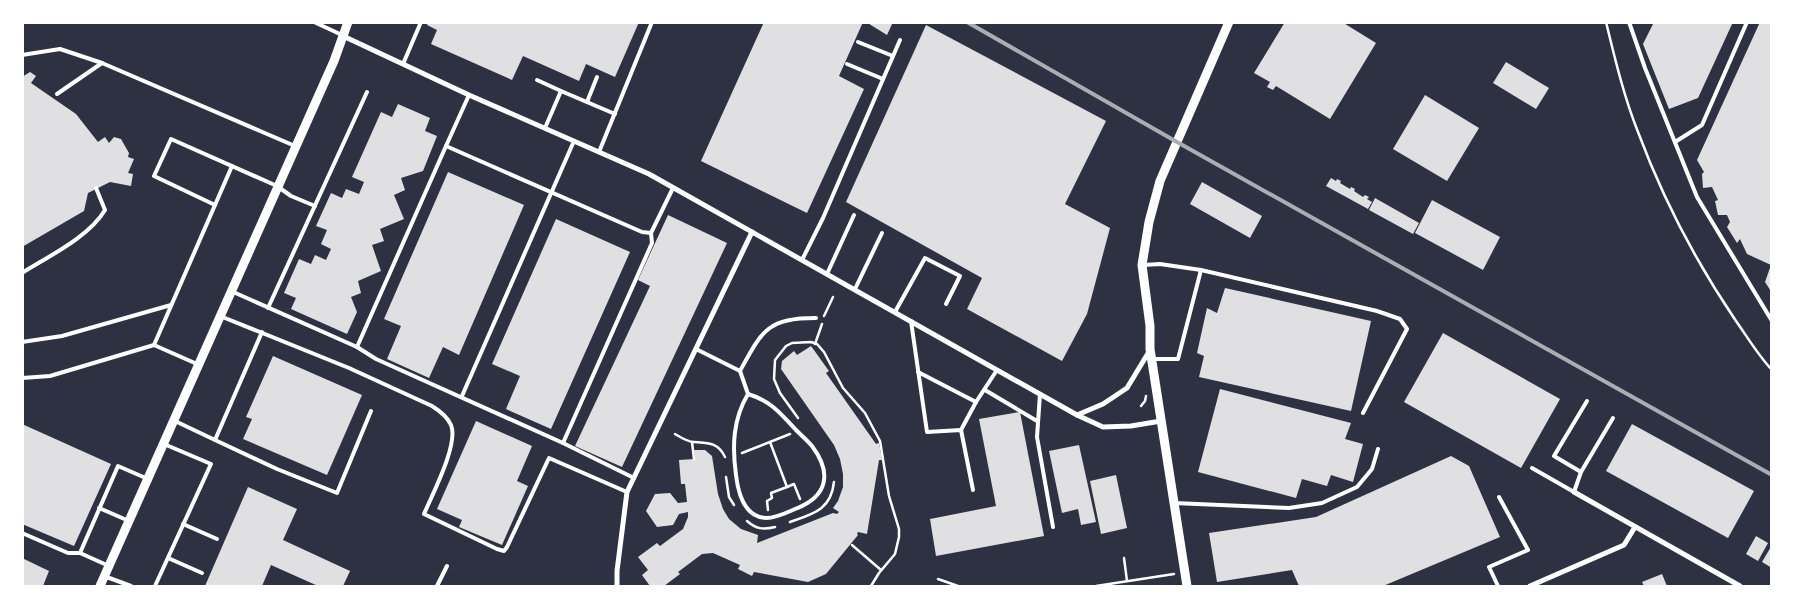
<svg xmlns="http://www.w3.org/2000/svg" width="1794" height="609" font-family="Helvetica,sans-serif">
<style>
.building{fill:#e0e0e3}
.lines{fill:none;stroke-linecap:round;stroke-linejoin:round}
.path{stroke:#fff;stroke-width:2.5}
.service{stroke:#fff;stroke-width:4}
.minor{stroke:#fff;stroke-width:5}
.tertiary{stroke:#fff;stroke-width:9}
.rail{stroke:#abadb3;stroke-width:4}
</style>
<rect width="100%" height="100%" fill="#2d3142"/>
<!-- building -->
<g class="building">
<path d="M428 22H639L615 77 586 64 579 81 523 56 512 80 431 44 437 30 427 25Z"/>
<path d="M764 22H863L839 76 864 89 807 213 701 161Z"/>
<path d="M866 22H893L887 35Z"/>
<path d="M1285 22H1342L1376 43 1330 119 1276 86 1273 90 1267 87 1270 82 1254 73Z"/>
<path d="M1654 22H1733L1698 98 1669 109 1643 44Z"/>
<path d="M1760 22H1772V293L1765 282 1771 265 1747 254 1740 239 1737 243 1727 227 1730 222 1727 215H1718L1715 201 1718 200 1712 187 1703 188 1702 174 1704 172 1697 160Z"/>
<path d="M926 25 1106 121 1065 204 1110 228 1087 314 1062 361 967 309 982 278 846 202Z"/>
<path d="M1506 62 1549 88 1536 109 1493 83Z"/>
<path d="M30 72 36 76 31 83 76 114 98 142 105 137 109 143 114 137 121 139 129 153 128 157 134 159 128 173 133 174 131 186 110 182 88 193 84 211 22 247V77Z"/>
<path d="M1425 95 1479 128 1447 181 1393 149Z"/>
<path d="M398 104 430 118 425 131 437 136 423 171 401 178 405 190 394 195 404 219 380 229 384 241 372 245 381 271 358 281 361 293 351 297 357 312 347 334 291 309 296 298 284 293 299 259 311 264 315 255 326 260 331 249 321 244 327 230 316 226 331 193 342 198 346 189 359 194 364 182 352 177 381 112 392 117Z"/>
<path d="M448 172 524 205 459 355 443 347 429 378 387 359 401 326 384 319Z"/>
<path d="M1331 178 1336 181 1337 179 1341 181 1340 183 1350 189 1351 187 1355 189 1354 191 1363 197 1365 195 1369 197 1367 199 1372 202 1368 209 1326 186Z"/>
<path d="M1202 182 1262 216 1250 238 1190 204Z"/>
<path d="M1375 198 1419 223 1413 234 1369 210Z"/>
<path d="M1432 200 1500 237 1483 270 1415 233Z"/>
<path d="M668 215 727 243 622 467 575 446 650 286 638 280Z"/>
<path d="M556 219 630 252 551 429 506 409 520 376 492 364Z"/>
<path d="M1225 288 1371 321 1351 411 1199 377 1204 356 1197 353 1207 308 1217 313Z"/>
<path d="M1443 333 1560 399 1521 468 1404 402Z"/>
<path d="M811 346 829 371 826 373 876 444 879 443 882 460H879L867 534 858 532 857 534 858 535 826 574 808 582 754 572 752 576 738 569 740 565 713 553 702 554 678 572 680 574 664 586H650L642 575 648 570 638 557 657 543 660 546 683 529 688 517V512L679 514 673 525 657 527 646 511 655 494 670 493 678 503 687 502 685 484H681L679 460 695 459 694 450H705L712 456 718 494 723 509 729 519 741 529 758 535 757 543 833 513 837 514 839 512 833 508 838 501 843 487V474L840 459 834 445 781 369 782 361 794 351 797 355Z"/>
<path d="M273 356 362 395 327 475 243 439 252 419 246 417Z"/>
<path d="M1220 389 1351 423 1345 439 1363 444 1353 482 1331 475 1327 486 1302 479 1296 498 1198 472Z"/>
<path d="M1020 412 1044 536 936 556 930 519 996 506 979 419Z"/>
<path d="M476 421 532 446 517 481 528 486 502 545 459 527 462 520 437 509Z"/>
<path d="M22 424 111 464 74 546 22 524Z"/>
<path d="M1632 424 1754 491 1728 538 1606 471Z"/>
<path d="M1079 445 1096 522 1081 525 1078 509 1062 513 1049 451Z"/>
<path d="M1451 456 1469 466 1500 537 1383 586H1299L1292 570 1217 582 1209 533 1316 517Z"/>
<path d="M1116 475 1127 528 1101 534 1090 481Z"/>
<path d="M248 487 297 509 283 540 350 571 343 586H318L271 565 262 586H205Z"/>
<path d="M1756 536 1768 543 1758 561 1746 554Z"/>
<path d="M1772 545V568L1762 562Z"/>
<path d="M22 558 49 571 43 586H22Z"/>
<path d="M1662 574 1667 586H1644L1642 582Z"/>
</g>
<g class="lines">
<!-- path -->
<g class="path">
<path d="M1606 22C1615 59 1624 97 1638 132 1663 199 1696 262 1736 321 1748 338 1758 355 1772 370"/>
<path d="M824 316 833 297"/>
<path d="M815 344 822 324"/>
<path d="M1141 406 1145 401 1146 396"/>
<path d="M798 418 780 393 774 379 775 360 786 346 792 343 811 342 817 344 824 352 843 388 865 413 880 441 889 496 899 529V537L895 554 879 573 871 586"/>
<path d="M675 434C680 437 688 442 694 442 708 443 718 442 725 457"/>
<path d="M692 442 694 459"/>
<path d="M742 453 790 434"/>
<path d="M726 477 729 497 734 505"/>
<path d="M787 487 794 484 800 499"/>
<path d="M768 510 767 501 772 498 771 493 787 487 770 442"/>
<path d="M747 521C756 529 763 530 775 527"/>
<path d="M790 522C813 514 831 510 834 482"/>
<path d="M852 545 881 570"/>
<path d="M1124 558 1127 581"/>
<path d="M938 579 958 586"/>
<path d="M1096 586 1174 574"/>
</g>
<!-- service -->
<g class="service">
<path d="M314 22 342 35"/>
<path d="M1629 22 1645 68 1697 197 1772 321"/>
<path d="M858 42 893 56"/>
<path d="M22 55 60 49 102 63 295 146"/>
<path d="M403 64 421 22"/>
<path d="M847 64 883 79"/>
<path d="M537 80 561 91"/>
<path d="M57 94 102 63"/>
<path d="M469 95 446 146 642 232 651 233 673 188"/>
<path d="M587 102 597 77"/>
<path d="M545 128 561 91 615 114"/>
<path d="M1675 142 1702 125 1747 22"/>
<path d="M446 146 357 347 376 359 563 443 652 243 651 233"/>
<path d="M599 152 652 22"/>
<path d="M215 205 154 176 171 139 277 186 291 196 315 206"/>
<path d="M802 260 823 218 900 40"/>
<path d="M1143 265 1160 264 1201 270 1178 359H1152"/>
<path d="M1201 270 1377 311 1400 319 1407 329 1363 413"/>
<path d="M22 273C49 256 89 237 105 210L96 188"/>
<path d="M827 274 854 215"/>
<path d="M855 289 882 233"/>
<path d="M231 291 357 347"/>
<path d="M268 308 367 92"/>
<path d="M895 312 925 258 960 276 946 304"/>
<path d="M220 316 349 368 432 406C440 411 447 416 451 425 459 444 432 495 424 514L497 549 504 551 507 547 549 458 627 492"/>
<path d="M911 321 927 432 961 430 973 490"/>
<path d="M22 342 62 336 171 305"/>
<path d="M154 345 197 364"/>
<path d="M696 349 740 371 748 394"/>
<path d="M740 371C762 331 767 318 816 318"/>
<path d="M918 372 976 402"/>
<path d="M22 378 50 376 154 345 232 166"/>
<path d="M985 390 1037 421"/>
<path d="M748 394C771 401 780 413 796 430 801 435 807 440 812 446 833 474 827 497 795 509 786 513 776 518 766 518 744 517 738 492 736 475 732 446 733 419 748 394Z"/>
<path d="M1040 394 1037 437 1053 527"/>
<path d="M462 396 574 141"/>
<path d="M175 421 215 440 262 332"/>
<path d="M961 430 976 402 997 370"/>
<path d="M215 440 277 469 337 493 371 411"/>
<path d="M563 443 634 478"/>
<path d="M1532 468 1574 492 1581 472 1613 418"/>
<path d="M1581 472 1554 456 1587 401"/>
<path d="M1174 503 1289 508 1322 503 1357 487 1372 469 1378 449"/>
<path d="M99 508 129 521"/>
<path d="M183 524 217 539"/>
<path d="M22 533 68 553H80"/>
<path d="M168 558 202 573"/>
<path d="M109 566 80 553 118 466 148 479"/>
<path d="M104 576 131 586"/>
<path d="M155 586 211 464 164 444"/>
<path d="M437 586 447 566"/>
<path d="M1498 586 1489 567 1528 550 1499 497"/>
</g>
<!-- minor -->
<g class="minor">
<path d="M343 36 469 95 649 174 1077 415 1103 427 1131 426 1161 421"/>
<path d="M1077 415 1103 404 1127 388 1150 350"/>
<path d="M1574 492 1740 586"/>
<path d="M617 586V571L627 492 752 232"/>
<path d="M1530 586 1624 545 1635 527"/>
</g>
<!-- tertiary -->
<g class="tertiary">
<path d="M100 586 334 61 348 22"/>
<path d="M1187 586 1150 349V326L1142 265 1149 222 1160 181 1229 22"/>
</g>
<!-- rail -->
<path class="rail" d="M967 22 1177 142 1772 475"/>
</g>
<!-- border -->
<rect width="1794" height="609" fill="none" stroke="#ffffff" stroke-width="48"/>
</svg>
